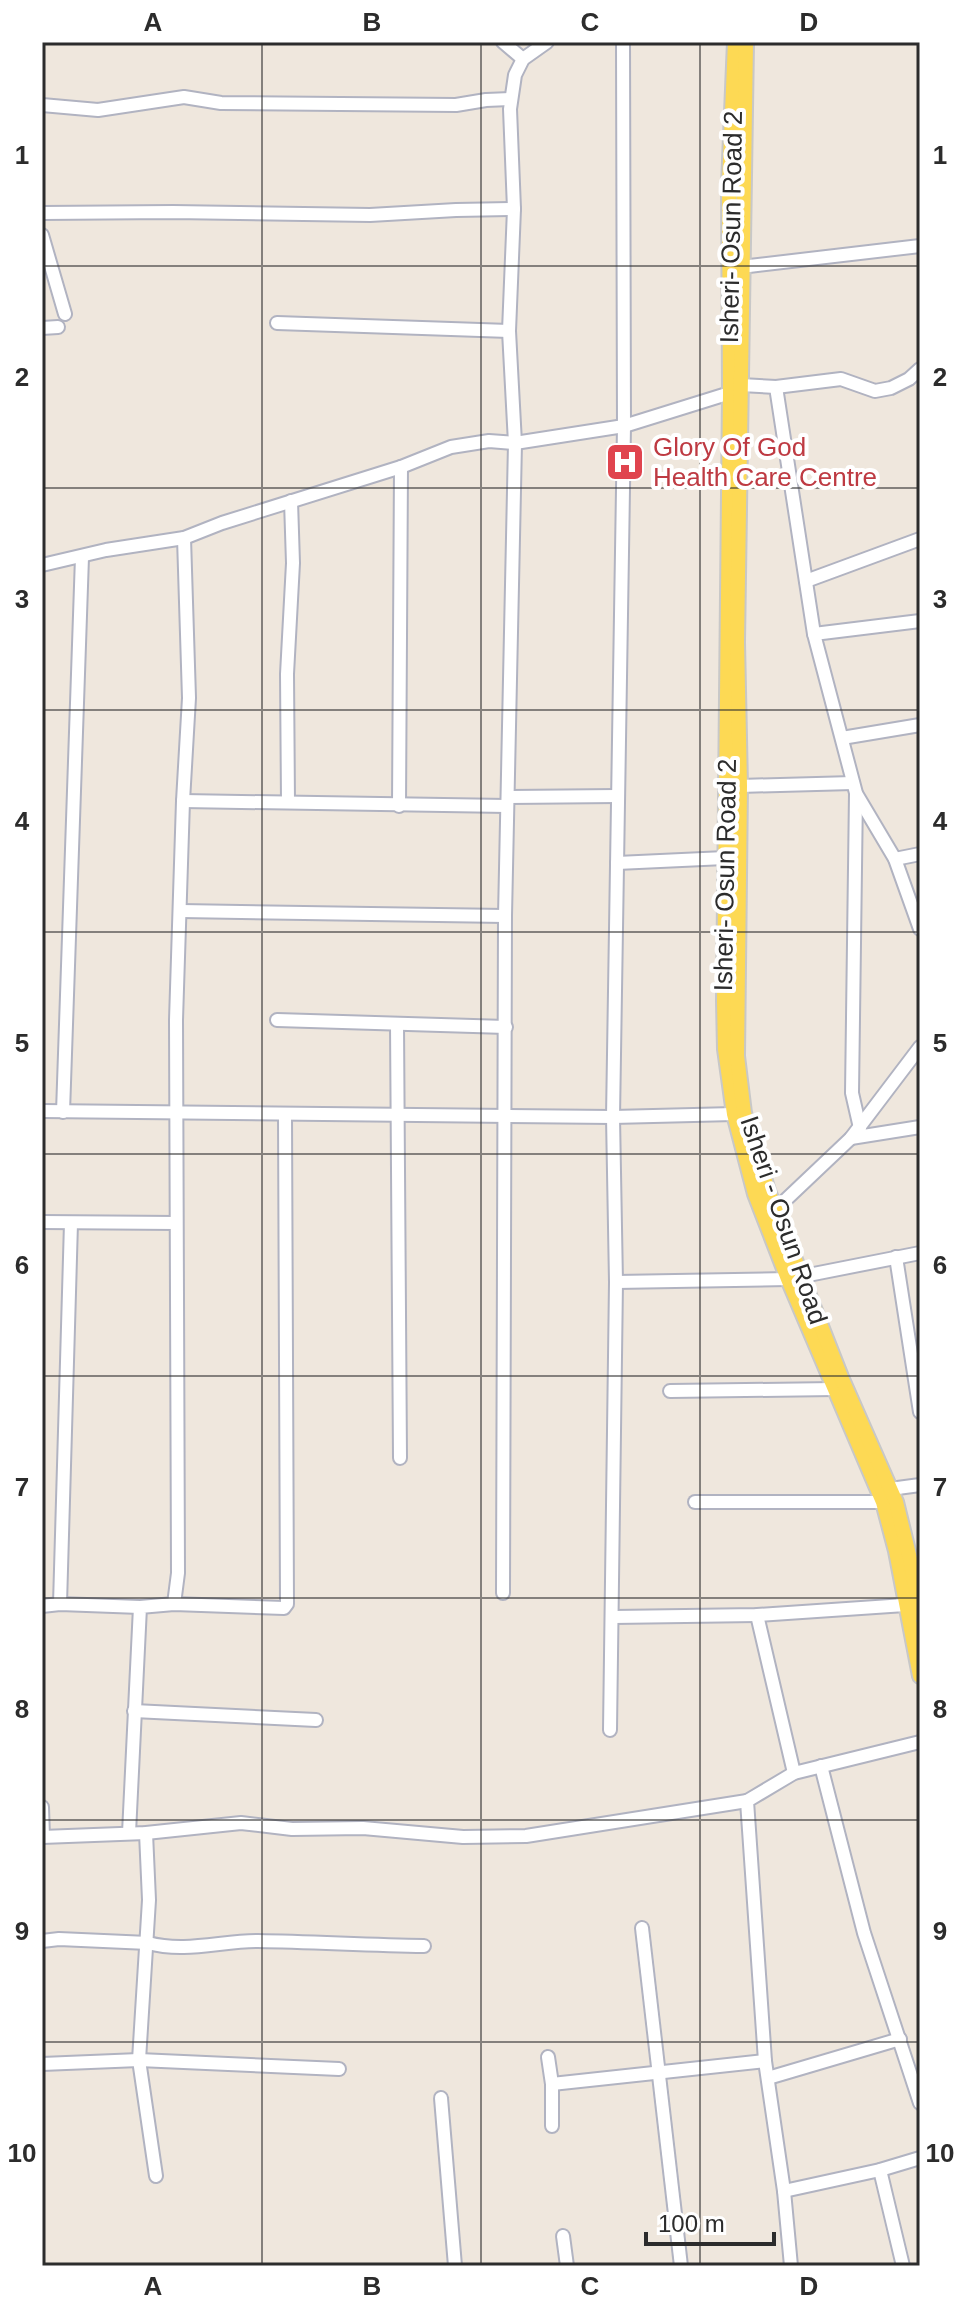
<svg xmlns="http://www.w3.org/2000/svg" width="962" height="2308" font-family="Arial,sans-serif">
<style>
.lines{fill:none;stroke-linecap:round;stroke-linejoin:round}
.minor-casing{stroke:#b1b3c1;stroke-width:16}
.major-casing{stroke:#c8c8c8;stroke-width:18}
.minor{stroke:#fff;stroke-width:12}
.major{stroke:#fdd954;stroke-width:14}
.grid{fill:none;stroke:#2c2c2c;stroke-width:2;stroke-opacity:0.55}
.labels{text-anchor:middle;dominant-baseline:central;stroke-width:8;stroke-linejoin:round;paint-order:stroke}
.street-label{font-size:26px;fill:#2c2c2c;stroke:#fff}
.health-label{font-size:26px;fill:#be3a42;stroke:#fff;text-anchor:start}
.neatline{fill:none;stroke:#2c2c2c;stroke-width:3}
.grid-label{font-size:26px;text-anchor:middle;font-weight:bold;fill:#2c2c2c}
</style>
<rect width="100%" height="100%" fill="#efe7dd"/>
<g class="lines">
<defs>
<g id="minor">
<path d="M503 42 523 59"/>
<path d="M42 105 98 110 184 97 221 103 456 105 486 100 511 99"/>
<path d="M42 213 173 212 370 215 456 210 514 209"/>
<path d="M42 235 65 314"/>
<path d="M741 267 920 246"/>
<path d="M277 323 509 331"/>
<path d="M42 328 58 327"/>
<path d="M741 385 776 387 814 634 856 793 852 1093 860 1128"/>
<path d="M776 387 841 379 875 391 891 388 909 379 920 369"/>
<path d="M42 565 106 550 184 538 222 523 401 467 451 447 489 441 515 443 624 426 730 393H738"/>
<path d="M806 581 920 539"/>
<path d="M814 634 920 621"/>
<path d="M842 738 920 725"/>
<path d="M740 786 853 783"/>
<path d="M857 795 895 859 920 929"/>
<path d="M509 797 618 796"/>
<path d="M183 801 507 806"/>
<path d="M288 802 287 674 293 563 291 501"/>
<path d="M399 806 401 467"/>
<path d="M895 859 920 854"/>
<path d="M617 863 725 858"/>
<path d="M181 911 505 916"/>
<path d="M277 1020 506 1027"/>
<path d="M397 1024 400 1458"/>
<path d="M42 1111 613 1117 734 1114"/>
<path d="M63 1112 82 557"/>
<path d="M851 1138 920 1127"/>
<path d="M775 1210 851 1138 920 1047"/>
<path d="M42 1222 176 1223"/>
<path d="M896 1257 920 1412"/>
<path d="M616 1282 788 1279 920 1253"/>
<path d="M670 1391 835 1389"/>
<path d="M890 1489 920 1485"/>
<path d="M695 1502H883"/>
<path d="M503 1593 505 916 515 443 509 331 514 209 510 109 515 75 523 59 547 42"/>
<path d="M60 1604 71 1223"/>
<path d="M174 1604 178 1573 176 1020 183 801 189 698 184 538"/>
<path d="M42 1606 60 1604 140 1607"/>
<path d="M757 1615 794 1773"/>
<path d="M613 1617 757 1615 905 1605"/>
<path d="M134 1711 316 1720"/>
<path d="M610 1730 616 1282 613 1117 624 426 623 42"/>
<path d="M821 1766 864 1933 920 2103"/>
<path d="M42 1807 43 1837"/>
<path d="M129 1833 140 1607 174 1604 284 1608 287 1604 285 1115"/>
<path d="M146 1833 149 1900 139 2060 156 2176"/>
<path d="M42 1837 146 1833 241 1823 292 1829 363 1828 463 1837 526 1836 747 1801"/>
<path d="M642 1928 681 2266"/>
<path d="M42 1941 59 1939 148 1943C185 1953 221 1941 258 1941 313 1942 368 1945 424 1946"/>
<path d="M548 2057 552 2084V2126"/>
<path d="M42 2064 139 2060 339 2069"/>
<path d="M768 2078 900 2039"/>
<path d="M552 2084 765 2061"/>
<path d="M441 2098 455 2266"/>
<path d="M880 2170 903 2266"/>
<path d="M784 2191 880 2170 920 2158"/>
<path d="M563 2236 567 2266"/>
<path d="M791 2266 784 2191 765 2061 747 1801 794 1773 920 1742"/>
</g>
<g id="major">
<path d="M735 42 729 184 730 393 724 1001 725 1049 734 1114 755 1194 788 1279 883 1502 896 1551 920 1676"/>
<path d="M746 42 737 642 740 786 737 1056 744 1113 768 1191 841 1377 896 1502 910 1559 920 1614"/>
</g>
</defs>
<!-- minor casing -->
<use href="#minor" class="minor-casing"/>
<!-- major casing -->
<use href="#major" class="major-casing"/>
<!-- minor -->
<use href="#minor" class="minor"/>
<!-- major -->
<use href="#major" class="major"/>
</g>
<!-- grid -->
<path class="grid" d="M262 42V2266M481 42V2266M700 42V2266M42 266H920M42 488H920M42 710H920M42 932H920M42 1154H920M42 1376H920M42 1598H920M42 1820H920M42 2042H920"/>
<!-- icons -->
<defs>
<symbol id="hospital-square" viewBox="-11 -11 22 22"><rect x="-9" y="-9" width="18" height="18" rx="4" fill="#e0444e" stroke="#fff"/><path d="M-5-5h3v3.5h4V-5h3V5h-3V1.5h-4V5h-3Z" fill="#fff"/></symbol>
</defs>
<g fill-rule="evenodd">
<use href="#hospital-square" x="603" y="440" width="44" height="44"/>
</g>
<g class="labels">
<!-- street labels -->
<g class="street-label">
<text transform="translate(731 227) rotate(-89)">Isheri- Osun Road 2</text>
<text transform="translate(725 875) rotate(-89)">Isheri- Osun Road 2</text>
<text transform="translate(784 1220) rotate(71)">Isheri - Osun Road</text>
</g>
<!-- health labels -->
<g class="health-label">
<text x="653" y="447">Glory Of God<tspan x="653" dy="30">Health Care Centre</tspan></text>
</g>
</g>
<!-- border -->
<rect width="962" height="2308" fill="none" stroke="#ffffff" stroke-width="88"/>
<!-- scale -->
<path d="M646 2232v12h128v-12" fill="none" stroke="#2c2c2c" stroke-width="4"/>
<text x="658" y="2232" font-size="24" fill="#2c2c2c" stroke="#ffffff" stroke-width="6" paint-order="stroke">100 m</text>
<rect x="44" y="44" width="874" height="2220" class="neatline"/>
<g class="grid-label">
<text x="153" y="31">A</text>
<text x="372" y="31">B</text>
<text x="590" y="31">C</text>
<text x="809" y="31">D</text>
<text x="22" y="164">1</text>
<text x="940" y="164">1</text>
<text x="22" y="386">2</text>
<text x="940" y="386">2</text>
<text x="22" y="608">3</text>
<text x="940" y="608">3</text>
<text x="22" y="830">4</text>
<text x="940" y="830">4</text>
<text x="22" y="1052">5</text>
<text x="940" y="1052">5</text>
<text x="22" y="1274">6</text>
<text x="940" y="1274">6</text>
<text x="22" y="1496">7</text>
<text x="940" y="1496">7</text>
<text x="22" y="1718">8</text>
<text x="940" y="1718">8</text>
<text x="22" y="1940">9</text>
<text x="940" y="1940">9</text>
<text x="22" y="2162">10</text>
<text x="940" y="2162">10</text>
<text x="153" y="2295">A</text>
<text x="372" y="2295">B</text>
<text x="590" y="2295">C</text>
<text x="809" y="2295">D</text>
</g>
</svg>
